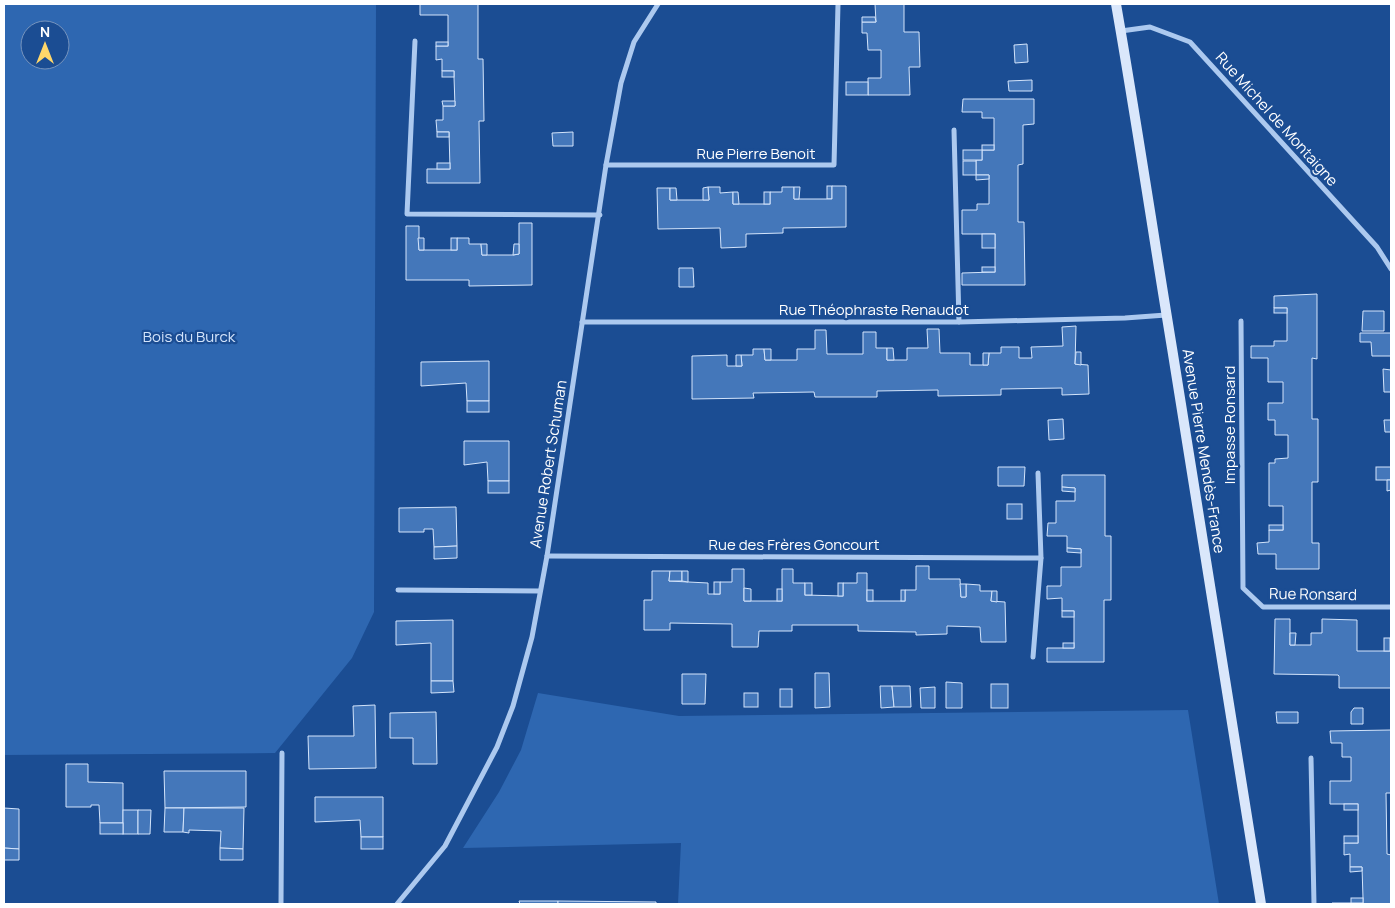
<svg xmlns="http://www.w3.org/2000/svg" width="1395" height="908" font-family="Manrope,sans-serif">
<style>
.green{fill:#2e67b1;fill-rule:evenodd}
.building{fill:#4477ba;stroke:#d3e4fb}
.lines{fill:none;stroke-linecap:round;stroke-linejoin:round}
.street{stroke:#acc9ef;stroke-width:5}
.secondary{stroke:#dae7fb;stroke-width:10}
.labels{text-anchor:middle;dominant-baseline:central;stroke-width:4.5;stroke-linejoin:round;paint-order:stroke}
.street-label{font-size:15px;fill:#fff;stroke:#1b4d93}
.park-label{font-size:15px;fill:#d3e4fb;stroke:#1b4d93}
</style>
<rect width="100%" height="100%" fill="#1b4d93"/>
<!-- green -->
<g class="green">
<path d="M4 4H376L374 612 352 658 275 753 4 755ZM30 30H60V60H30Z"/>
<path d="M538 693 679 716 1188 710 1219 904H678L681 843 463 848 499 792 521 750Z"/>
</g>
<!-- building -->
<g class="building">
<path d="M420 4H478V59H483L484 121H479L480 183H427V169H450L449 132H437L436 120H443V106H455L454 77V71H442V59L436 60V46H448V15H420Z"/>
<path d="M875 4H904V32H919L920 67H909L910 95H868V78H881V50H868L867 33H862V22H876Z"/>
<path d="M862 17H875L876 22H862Z"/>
<rect x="436" y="42" width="12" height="4"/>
<path d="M1027 44 1028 62 1015 63 1014 45Z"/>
<rect x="442" y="71" width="12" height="6"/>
<path d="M1032 80V91H1009L1008 81Z"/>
<rect x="846" y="82" width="22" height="13"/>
<path d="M963 99H1034V124L1023 125V164L1018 165V222H1024L1025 285H962V273L995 272V234H962V210H977V204H989V175H976V160H982V150H994V118H982V112H962Z"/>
<path d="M442 101H455V106H443Z"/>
<rect x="437" y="132" width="12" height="5"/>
<path d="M573 132V146H553L552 133Z"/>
<rect x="982" y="145" width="12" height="5"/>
<rect x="963" y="150" width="19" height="10"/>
<rect x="963" y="161" width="13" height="14"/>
<rect x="437" y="163" width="13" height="6"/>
<path d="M976 175H989V179L976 180Z"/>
<rect x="827" y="186" width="5" height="13"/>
<path d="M832 186H846V227L783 228V233L746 234V247L721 248 720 228 658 229 657 188H670V200H709L708 187H720V193L733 192V204H770V192H782V187H794V199H832Z"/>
<path d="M708 187 709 200H703V188Z"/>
<path d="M794 187H800L799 199H794Z"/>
<path d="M670 188H676L677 200H670Z"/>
<path d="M733 192H738L739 204H733Z"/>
<rect x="764" y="192" width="6" height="12"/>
<path d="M519 223H532V285L469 286V280H406V226H419V250H457V238H469V244H481L482 255H513L519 254Z"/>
<rect x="982" y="234" width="13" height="14"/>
<path d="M418 238H424V250H419Z"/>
<rect x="451" y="238" width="6" height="12"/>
<path d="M481 244H487V255H482Z"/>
<path d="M514 244H519V254L513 255Z"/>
<rect x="982" y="267" width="13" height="5"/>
<path d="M679 268H693L694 287H679Z"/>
<path d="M1317 294V359L1312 358V419H1318V482H1312V543H1319V569H1276V554H1258L1257 543 1269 542V530H1283V506H1269V463H1275V459L1288 458V435H1275V420H1268V403H1283V382H1268V358H1251V346H1274V341H1287V308H1274V296Z"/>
<rect x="1274" y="308" width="13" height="5"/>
<path d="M1363 311H1384V331H1362Z"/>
<path d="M1076 326 1075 364 1088 365 1089 394 1062 395V388L1001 389V395L938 396V390L877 391V397H815L814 392 753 393 754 398 692 399V356L727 355V366H742L741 355H753V349H764L765 360H797V349H815V330H826L827 354H863V332H876V348H887V360H907V348H928L927 329H939L940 353H970V365H988L989 353H1001V347H1019V358H1032L1031 347 1063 346 1062 327Z"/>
<path d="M1360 333H1391V356H1372L1371 342H1360Z"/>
<path d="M887 348H893L894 360H887Z"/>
<path d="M764 349H771V360H765Z"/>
<path d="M1076 352H1081V365L1075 364Z"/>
<path d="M983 353H989L988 365H983Z"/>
<path d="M736 355H741L742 366H736Z"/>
<path d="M489 361V401H467L466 383 421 386V362Z"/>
<path d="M1383 369 1391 370V392H1384Z"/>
<rect x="467" y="401" width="22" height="11"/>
<path d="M1063 419 1064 439 1049 440 1048 420Z"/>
<path d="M1384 420H1391V432H1385Z"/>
<path d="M464 441H509V481H488L487 462 464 465Z"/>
<path d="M998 467H1025L1024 486H998Z"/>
<rect x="1376" y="467" width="15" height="13"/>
<path d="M1062 475H1105V536H1111V600H1104V662H1047V648H1074V611H1062V598L1047 599V586H1061V567H1081V549L1067 548V536H1047L1048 523H1056V501H1075V488L1062 487Z"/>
<path d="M1387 480H1391V490L1387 491Z"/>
<rect x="488" y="481" width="21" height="12"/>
<path d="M1062 487 1075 488V492L1062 491Z"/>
<rect x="1007" y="504" width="15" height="15"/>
<path d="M456 507 457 546 434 547 433 529H424V532H399V508Z"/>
<rect x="1269" y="525" width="14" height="5"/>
<path d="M457 546V558L434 559V547Z"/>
<path d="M1067 548 1081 549V553L1067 552Z"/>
<path d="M916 566H929V579H960L961 597H966V584L980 585V591H992L991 601 1005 602 1006 642H981L980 627 947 626V634L916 635V632L858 631V625H792V631H759L758 647H732V624L670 623V630H644V600H652V571H670L669 581 708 583V594H720V582H732V569H744V601H782V569H793V583H805V595L843 596V583H857V573H867V601H905V590H916Z"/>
<path d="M670 571H682V581H669Z"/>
<path d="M682 571H688V582L682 581Z"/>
<rect x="714" y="582" width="6" height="12"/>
<rect x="805" y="583" width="7" height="12"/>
<rect x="838" y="583" width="5" height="13"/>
<path d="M960 584H966V597H961Z"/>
<path d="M744 588 751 589V601H744Z"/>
<rect x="777" y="589" width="5" height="12"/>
<rect x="867" y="590" width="6" height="11"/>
<rect x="901" y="590" width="4" height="11"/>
<path d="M992 591H997V602L991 601Z"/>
<rect x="1062" y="611" width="12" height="6"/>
<path d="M1275 619H1290V645H1311V633H1322V619L1357 620V651H1390L1391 620V688H1339V676L1338 675 1274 674Z"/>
<path d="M453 620V681H431V643L396 645V621Z"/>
<path d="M1290 633H1296L1295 645H1290Z"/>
<rect x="1384" y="638" width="6" height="13"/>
<rect x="1063" y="643" width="11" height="5"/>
<path d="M815 673H829L830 707 815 708Z"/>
<path d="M682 674H706L705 704H682Z"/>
<path d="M431 681H453L454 692 431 693Z"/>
<path d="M946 682 962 683V708H946Z"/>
<rect x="991" y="684" width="17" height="24"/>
<path d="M880 686H892L894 707 881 708Z"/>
<path d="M892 686H910L911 707H894Z"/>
<path d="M935 687V708H921L920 688Z"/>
<rect x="780" y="689" width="12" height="18"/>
<rect x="744" y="693" width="14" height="14"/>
<path d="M375 705 376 768 309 769 308 736H354L353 706Z"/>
<path d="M1354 708H1363V724H1351V712Z"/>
<path d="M436 712 437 764H413V738H390V713Z"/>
<path d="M1276 712H1298V723H1277Z"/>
<path d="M1391 730V793H1386L1387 854 1391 855V904H1332V903H1363V898L1362 867H1350V854L1344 855V843H1358V804H1330V781H1351V757H1342V743H1331L1330 731Z"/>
<path d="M66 764H88V782L123 783V823H100L99 805H91V807H66Z"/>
<path d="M164 771H246V807L165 808Z"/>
<path d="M315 797H383V837H361L360 820 315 822Z"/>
<rect x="1344" y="804" width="14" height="6"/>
<path d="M4 808 19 809V849L4 848Z"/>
<path d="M165 808H184L183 832H164Z"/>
<path d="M184 808H244L243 849 220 848 221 831 189 830V833L183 832Z"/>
<rect x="123" y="810" width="15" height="24"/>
<path d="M138 810H151L150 834H138Z"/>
<rect x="100" y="823" width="23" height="11"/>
<rect x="1344" y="836" width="14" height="7"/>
<rect x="361" y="837" width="22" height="12"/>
<path d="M4 848 19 849V860H4Z"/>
<path d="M220 848 243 849V860H220Z"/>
<path d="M1350 867H1362V871L1350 872Z"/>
<rect x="1351" y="898" width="12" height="5"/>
<path d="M519 901H558V904H520Z"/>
<path d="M558 901 656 902V904H558Z"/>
</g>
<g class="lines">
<!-- street -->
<g class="street">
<path d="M1121 31 1150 27 1190 42 1377 247 1391 269"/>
<path d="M415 41 407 214 600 215"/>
<path d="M954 130 959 322"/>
<path d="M606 165H834L838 4"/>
<path d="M1241 321 1243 588 1263 607H1391"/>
<path d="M582 322H959L1125 318 1166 315"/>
<path d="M547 556 1041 558"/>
<path d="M398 590 540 591"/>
<path d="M1033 657 1041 558 1038 473"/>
<path d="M1311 758 1314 904"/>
<path d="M281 904 282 753"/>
<path d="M397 904 445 846 497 747 513 706 532 637 547 556 606 165 621 83 634 42 658 4"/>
</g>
<!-- secondary -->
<path class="secondary" d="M1116 4C1136 118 1153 233 1172 348 1202 533 1233 718 1261 904"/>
</g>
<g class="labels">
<!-- street labels -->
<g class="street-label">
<text transform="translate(1277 119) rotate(48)">Rue Michel de Montaigne</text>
<text x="756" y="153">Rue Pierre Benoit</text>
<text x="874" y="309">Rue Théophraste Renaudot</text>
<text transform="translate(1229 425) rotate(-90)">Impasse Ronsard</text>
<text transform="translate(1204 451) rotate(81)">Avenue Pierre Mendès-France</text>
<text transform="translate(548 464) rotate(-81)">Avenue Robert Schuman</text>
<text x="794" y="544">Rue des Frères Goncourt</text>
<text transform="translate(1313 594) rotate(1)">Rue Ronsard</text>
</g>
<!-- park labels -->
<g class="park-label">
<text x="189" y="336">Bois du Burck</text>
</g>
</g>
<!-- border -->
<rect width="1395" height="908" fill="none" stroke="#ffffff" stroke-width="10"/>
<!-- north arrow -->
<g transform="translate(45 45)"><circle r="24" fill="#1b4d93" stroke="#7694be"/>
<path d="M0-4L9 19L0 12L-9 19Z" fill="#ffd76a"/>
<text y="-8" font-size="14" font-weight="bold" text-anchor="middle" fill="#ffffff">N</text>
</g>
</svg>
